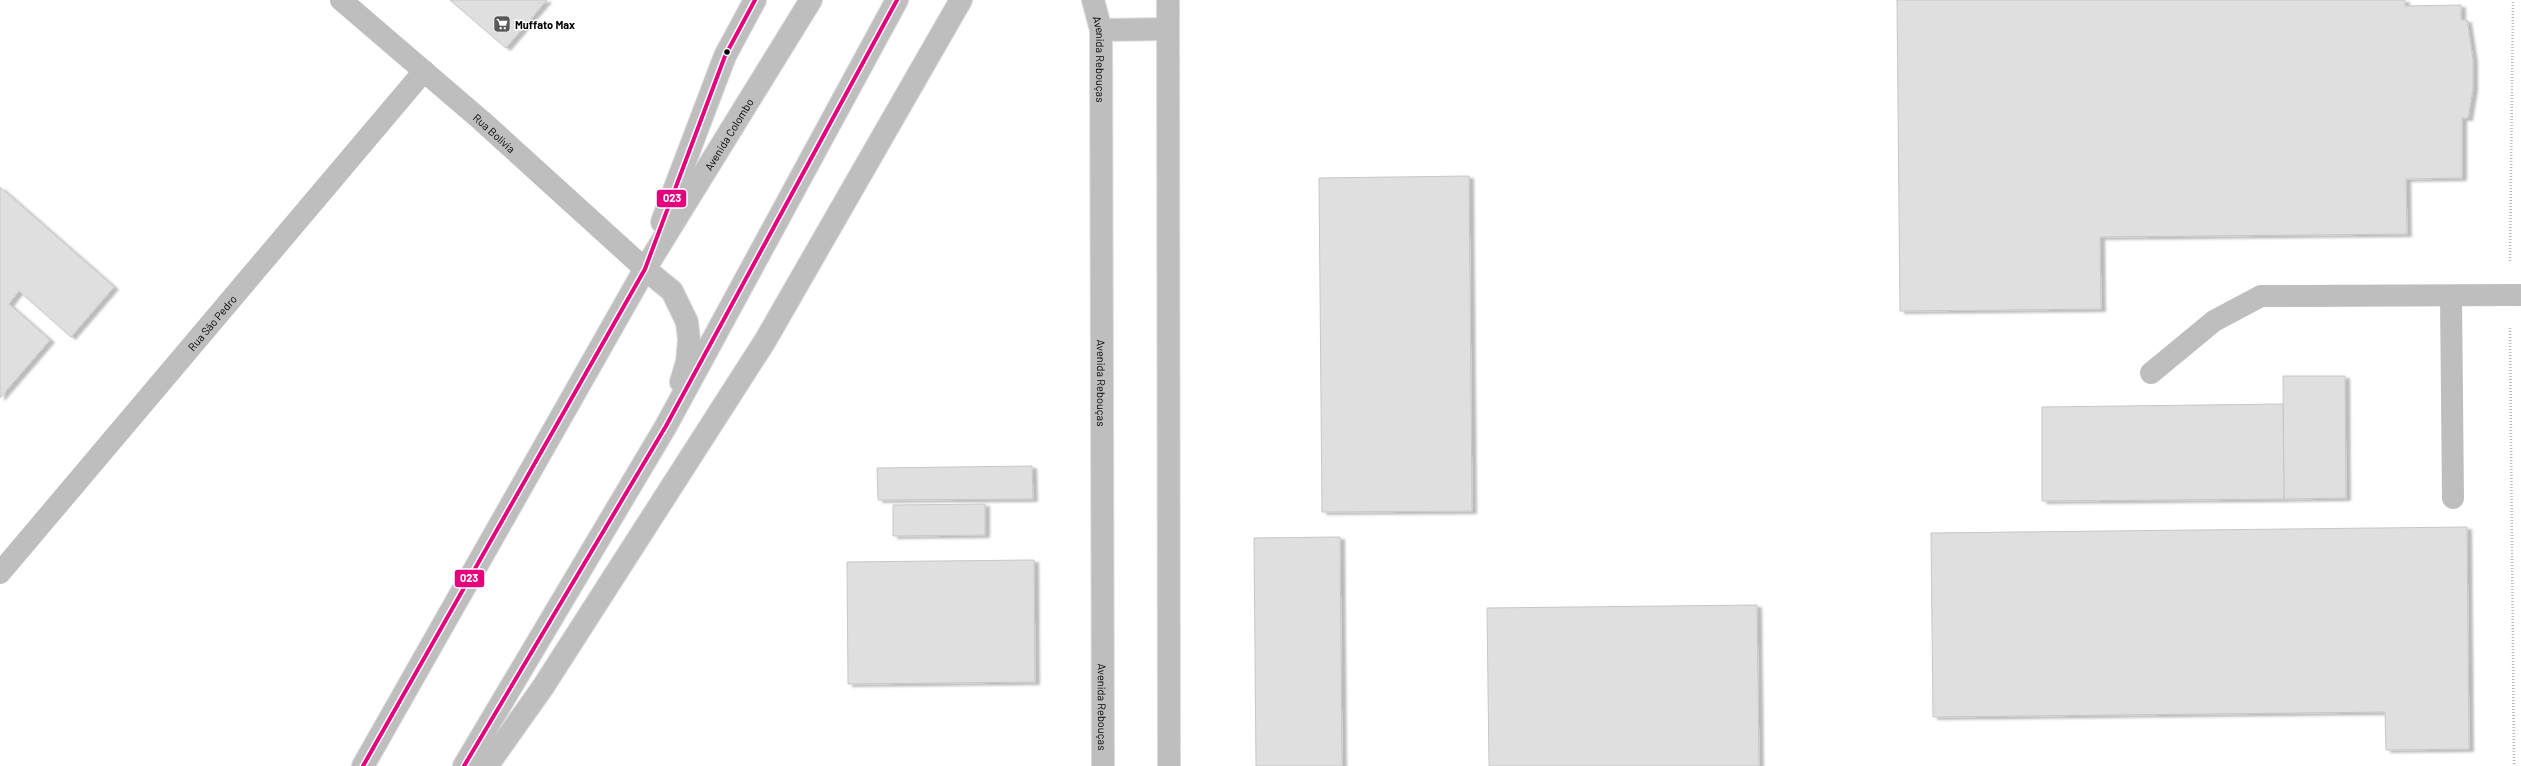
<svg xmlns="http://www.w3.org/2000/svg" width="2521" height="766" font-family="Barlow,sans-serif">
<style>
.building{fill:#dfdfdf;stroke:#c7c7c7;filter:url(#shadow)}
.lines{fill:none;stroke-linecap:round;stroke-linejoin:round}
.major-casing{stroke:#dbdbdb;stroke-width:24}
.path{stroke:#b9b9b9;stroke-width:2.5;stroke-dasharray:1 2;stroke-linecap:butt}
.minor{stroke:#bebebe;stroke-width:22}
.major{stroke:#bebebe;stroke-width:22}
.bus-1-casing{stroke:#fff;stroke-width:7}
.bus-1{stroke:#e5007d;stroke-width:4}
.bus-dot{fill:#000;stroke:#fff;stroke-width:1.5}
.labels{text-anchor:middle;dominant-baseline:central;stroke-width:3;stroke-linejoin:round;paint-order:stroke}
.poi-label{font-size:11px;font-weight:bold;fill:#000;stroke:#fff;text-anchor:start}
.street-label{font-size:11px;fill:#000;stroke:#fff}
.line-badge{stroke:#fff;stroke-width:1.5}
.badge-label{font-size:11px;text-anchor:middle;font-weight:bold;fill:#fff}
</style>
<defs>
<filter id="shadow"><feDropShadow dx="4.5" dy="2.5" stdDeviation="1" flood-color="#0004"/></filter>
</defs>
<rect width="100%" height="100%" fill="#fff"/>
<!-- building -->
<g class="building">
<path d="M450 0H547L506 48Z"/>
<path d="M1897 0H2405V6L2461 5V20H2467L2473 60V89L2468 118H2462V178L2406 179 2407 234 2100 237 2101 309 1900 311Z"/>
<path d="M1469 176 1472 511 1322 512 1319 178Z"/>
<path d="M0 187 114 287 71 337 19 291 9 304 50 340 0 398Z"/>
<path d="M2283 376H2345L2346 498 2284 499Z"/>
<path d="M2283 404 2284 499 2042 501V407Z"/>
<path d="M1032 466 1033 499 878 500 877 468Z"/>
<path d="M985 504V535L893 536V505Z"/>
<path d="M2467 527 2469 749 2386 750 2385 712 1933 717 1931 533Z"/>
<path d="M1340 537 1342 766H1256L1254 538Z"/>
<path d="M1034 560 1035 682 848 684 847 562Z"/>
<path d="M1757 605 1759 766H1489L1487 608Z"/>
</g>
<g class="lines">
<defs>
<g id="major">
<path id="s3" d="M1093 0 1101 30 1103 766"/>
<path d="M1168 0 1169 766"/>
<path d="M1101 30 1168 29"/>
<path d="M662 222 725 56 755 0"/>
<path d="M645 269 672 291 687 322 689 340 687 362 681 382"/>
<path id="s4" d="M363 766 645 269 811 0"/>
<path d="M464 766 666 426 897 0"/>
<path d="M487 766 543 687 765 341 961 0"/>
</g>
</defs>
<!-- major casing -->
<use href="#major" class="major-casing"/>
<!-- path -->
<g class="path">
<path d="M2510 261 2513 0"/>
<path d="M2510 328 2514 766"/>
</g>
<!-- minor -->
<g class="minor">
<path id="s1" d="M341 0 482 121 645 269"/>
<path d="M2451 296 2453 498"/>
<path d="M2151 373 2214 321 2261 296 2521 295"/>
<path id="s2" d="M0 573 424 71"/>
</g>
<!-- major -->
<use href="#major" class="major"/>
<defs>
<g id="bus-1">
<path d="M363 766 645 269 725 56 755 0"/>
<path d="M464 766 666 426 897 0"/>
</g>
</defs>
<!-- bus-1 casing -->
<use href="#bus-1" class="bus-1-casing"/>
<!-- bus-1 -->
<use href="#bus-1" class="bus-1"/>
</g>
<!-- icons -->
<defs>
<symbol id="supermarket-square" viewBox="-11 -11 22 22"><rect x="-9" y="-9" width="18" height="18" rx="4" fill="#595959" stroke="#fff"/><path d="M-6-5.5h2.5l.6 2H6L4.5 2H-2.5L-4.4-4H-6ZM-1.5 3.2a1.3 1.3 0 1 0 .1 0ZM3 3.2a1.3 1.3 0 1 0 .1 0Z" fill="#fff"/></symbol>
</defs>
<g fill-rule="evenodd">
<use href="#supermarket-square" x="492" y="14" width="20" height="20"/>
</g>
<!-- markers -->
<circle class="bus-dot" cx="727" cy="52" r="3.5"/>
<g class="labels">
<!-- poi labels -->
<g class="poi-label">
<text x="515" y="24">Muffato Max</text>
</g>
<!-- street labels -->
<g class="street-label">
<text stroke="none"><textPath href="#s3" startOffset="60">Avenida Rebouças</textPath></text>
<text stroke="none"><textPath href="#s1" startOffset="203">Rua Bolívia</textPath></text>
<text stroke="none"><textPath href="#s4" startOffset="730">Avenida Colombo</textPath></text>
<text stroke="none"><textPath href="#s2" startOffset="328">Rua São Pedro</textPath></text>
<text stroke="none"><textPath href="#s3" startOffset="384">Avenida Rebouças</textPath></text>
<text stroke="none"><textPath href="#s3" startOffset="708">Avenida Rebouças</textPath></text>
</g>
</g>
<g class="line-badge">
<rect x="656" y="189" width="31" height="19" rx="4" fill="#e5007d"/>
<rect x="454" y="569" width="31" height="19" rx="4" fill="#e5007d"/>
</g>
<g class="badge-label">
<text x="672" y="202">023</text>
<text x="469" y="582">023</text>
</g>
</svg>
